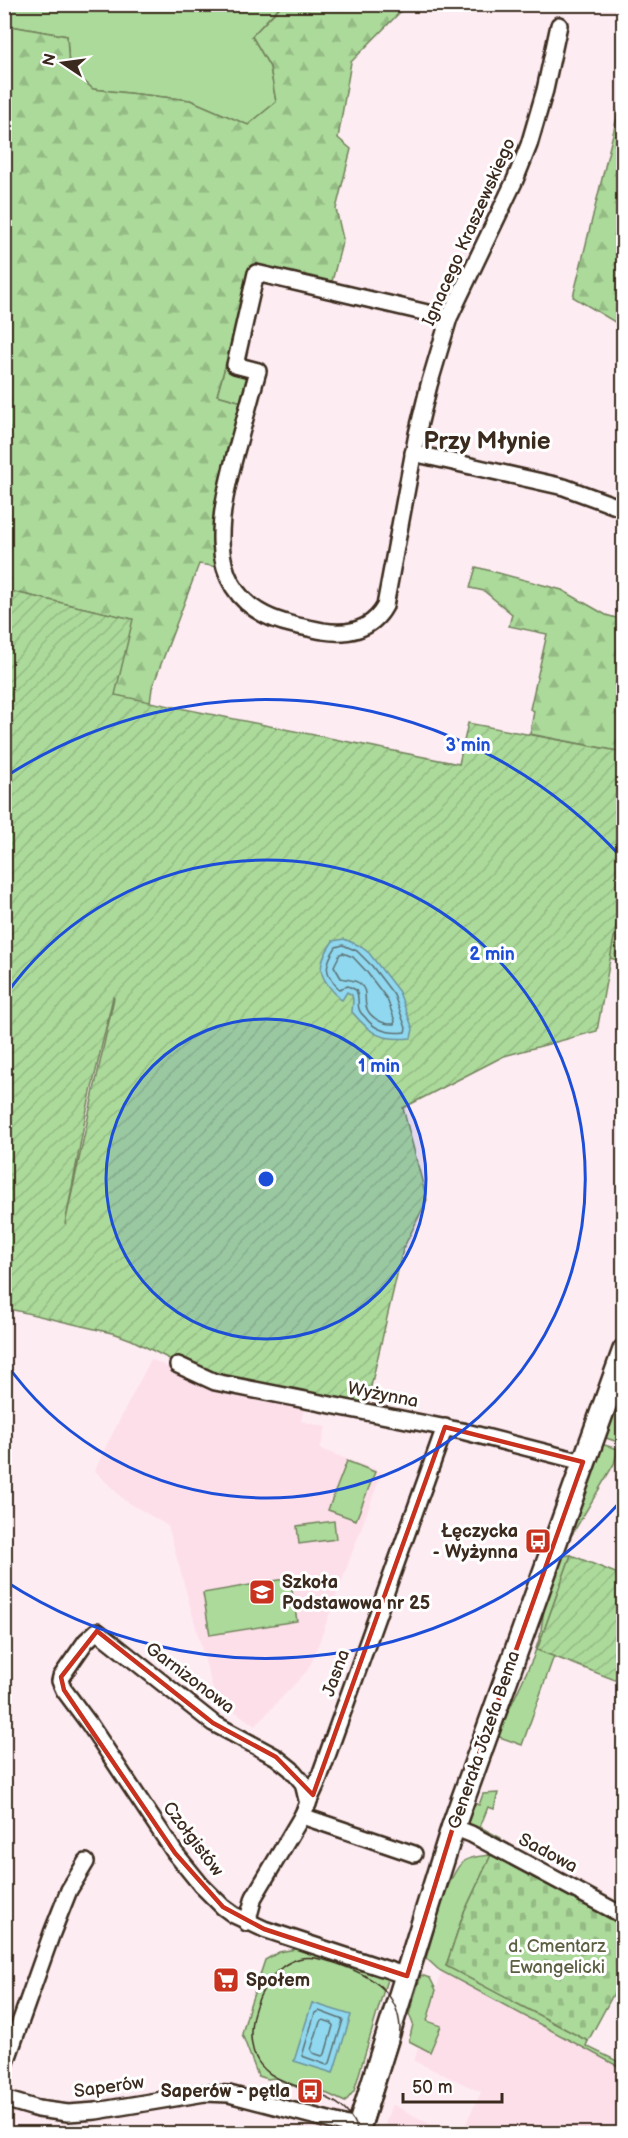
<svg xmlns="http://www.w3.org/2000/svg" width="628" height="2138" font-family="'Balsamiq Sans',sans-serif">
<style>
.built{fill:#fddfea}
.grass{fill:#abda9a;stroke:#73825c;stroke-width:1.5}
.forest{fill:url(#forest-firs);stroke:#73825c;stroke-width:1.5}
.cemetery{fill:url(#cemetery-stones);stroke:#73825c;stroke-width:1.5}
.garden{fill:url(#garden-furrows);stroke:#73825c;stroke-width:1.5;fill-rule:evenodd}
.water{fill:#8fd8f0;stroke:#6d929c;stroke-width:1.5}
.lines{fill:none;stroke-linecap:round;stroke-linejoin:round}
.shore{stroke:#5d7072;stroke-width:1.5}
.street-casing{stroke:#3b2a1e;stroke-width:20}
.secondary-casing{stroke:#3b2a1e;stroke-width:27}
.street{stroke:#fff;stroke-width:15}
.secondary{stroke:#fff;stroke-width:22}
.tram{stroke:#3b2a1e;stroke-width:1.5}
.marked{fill:none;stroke:#c8321e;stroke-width:4.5;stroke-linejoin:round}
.ring{fill:none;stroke:#1d4ed8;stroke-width:3}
.labels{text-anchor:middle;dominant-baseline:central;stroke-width:6;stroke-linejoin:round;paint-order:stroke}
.street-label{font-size:18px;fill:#3b2a1e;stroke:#fff}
.poi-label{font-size:18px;font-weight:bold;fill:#3b2a1e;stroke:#fff;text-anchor:end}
.park-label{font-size:18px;fill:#5d5f43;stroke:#fff}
.district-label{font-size:24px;font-weight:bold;fill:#3b2a1e;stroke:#fff}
.centre{fill:#1d4ed8;stroke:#fff;stroke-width:3}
.ring-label{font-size:18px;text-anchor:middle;font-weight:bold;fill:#1d4ed8;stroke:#fff;stroke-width:6;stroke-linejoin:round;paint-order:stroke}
</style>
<defs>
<pattern id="forest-firs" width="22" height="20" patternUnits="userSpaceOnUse" patternTransform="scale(1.5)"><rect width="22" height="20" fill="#abda9a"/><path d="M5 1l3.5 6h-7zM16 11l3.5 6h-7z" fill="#94bb84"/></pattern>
<pattern id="cemetery-stones" width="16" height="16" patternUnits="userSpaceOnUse" patternTransform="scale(1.5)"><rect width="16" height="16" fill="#abda9a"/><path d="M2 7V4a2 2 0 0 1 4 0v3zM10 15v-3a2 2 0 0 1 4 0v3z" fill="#94bb84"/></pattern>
<pattern id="garden-furrows" width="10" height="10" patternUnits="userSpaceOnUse" patternTransform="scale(1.5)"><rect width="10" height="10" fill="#abda9a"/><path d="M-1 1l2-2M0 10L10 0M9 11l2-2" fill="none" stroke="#94bb84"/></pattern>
</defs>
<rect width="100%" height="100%" fill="#feecf3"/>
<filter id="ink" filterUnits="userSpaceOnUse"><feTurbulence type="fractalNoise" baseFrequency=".0167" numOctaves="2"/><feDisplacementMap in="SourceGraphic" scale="12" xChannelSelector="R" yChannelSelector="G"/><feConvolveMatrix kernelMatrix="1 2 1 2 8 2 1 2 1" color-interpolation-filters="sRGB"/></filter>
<g filter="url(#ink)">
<!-- built -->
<g class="built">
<path d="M151 1359 212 1388 305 1405 301 1421 326 1427 320 1449 382 1472 313 1659 307 1671 255 1726 236 1712 217 1704 168 1526 124 1500 95 1471 103 1452Z"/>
<path d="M442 1971 623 2069V2133H461L481 2092 414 2061Z"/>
<path d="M392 2104 447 2133H382Z"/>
</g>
<!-- grass -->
<g class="grass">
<path d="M4 5H285L280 6 252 36 270 67 276 102 248 125 190 100 93 89 69 68 67 36 5 25Z"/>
<path d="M226 363 258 371 249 404 217 395Z"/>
<path d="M623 1382 624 1433 621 1443 603 1437Z"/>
<path d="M601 1444 618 1449 614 1464 570 1538 567 1537Z"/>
<path d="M347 1461 375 1472 356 1520 328 1510Z"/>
<path d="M334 1521 336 1539 299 1544 297 1526Z"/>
<path d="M568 1555H571L537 1650 554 1656 522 1745 497 1736 533 1658 540 1636 545 1603 561 1557Z"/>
<path d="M290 1578 297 1621 210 1635 203 1593Z"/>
<path d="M498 1793 494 1809 488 1807 480 1827 501 1838 499 1842 469 1827 467 1821 474 1803 479 1805 483 1794Z"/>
<path d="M491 1855 463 1915 446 1966 588 2041 586 2046 623 2064V2069L439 1970 426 1958C433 1936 447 1873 464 1861 472 1856 482 1856 491 1855Z"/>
<path d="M296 1949 307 1950 388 1976 354 2091 345 2102 328 2094 307 2088 306 2091 274 2078 268 2079 258 2076 242 2034 249 2008 265 1960 279 1952Z"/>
<path d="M421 1975 430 1978 436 1990 427 2021 441 2026 430 2052 409 2041 413 2024 409 2014Z"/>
</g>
<!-- forest -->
<g class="forest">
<path d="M285 4 407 5 351 62 338 138 351 149 336 209 343 239 330 289 256 273 235 365 226 363 217 395 249 404 229 481 225 568 199 564 152 688 150 703 114 695 132 619 5 590V25L67 36 69 68 93 89 190 100 248 125 276 102 270 67 252 36 281 6Z"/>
<path d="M623 93V327L573 297Z"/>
<path d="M476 567 562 590 606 615 623 620V752L530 734 534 711 530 709 547 634 509 626 512 614 484 591 470 588Z"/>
<path d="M623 888V962L610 958Z"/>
</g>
<!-- cemetery -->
<path class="cemetery" d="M491 1855 623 1922V1976L588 2041 446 1966 463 1915Z"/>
<!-- garden -->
<g class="garden">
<path d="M5 590 133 619 115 695 459 764 468 723 623 752V888L597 1031 504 1056 403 1108 427 1200 403 1249 365 1412 215 1382 132 1340 116 1334 5 1308ZM113 997 114 998 65 1224 86 1114Z"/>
<path d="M571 1555 623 1576V1683L537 1650Z"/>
</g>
<!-- water -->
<g class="water">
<path d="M344 939 360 946 369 953 399 992 413 1029 411 1038C380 1041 371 1034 352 1012L353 1000 352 995 347 992 342 1000 340 999C318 975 315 968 333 941Z"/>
<path d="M312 2003 351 2015 333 2073 294 2061Z"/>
</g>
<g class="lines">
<!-- shore -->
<g class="shore">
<path d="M343 945 357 951 372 966 394 995 406 1028 405 1032C389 1034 375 1031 365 1017 363 1015 360 1013 359 1009 357 1002 360 999 356 990L348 986 339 989C324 973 324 965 336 947Z"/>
<path d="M343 953 353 957 366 971 387 999 395 1021 394 1024C384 1025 369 1018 366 1006 364 998 368 990 359 983 353 979 347 980 341 978L334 966 340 954Z"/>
<path d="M319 2011 343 2020 330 2063 327 2065 302 2056 315 2013Z"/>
<path d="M323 2020 332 2023 333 2026 325 2054 322 2056 313 2053 311 2050 320 2022Z"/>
</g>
<defs>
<g id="street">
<path d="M449 318 256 273 235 365 258 371C250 399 243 427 235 455 221 509 202 583 265 615 283 624 303 627 323 631 348 635 372 630 385 606L417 434 429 385 449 318 515 180 529 145 545 90 559 25"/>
<path d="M413 453 564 487 624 509"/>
<path d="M178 1365 215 1382 462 1431 583 1462"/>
<path d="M308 1804 303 1783 291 1769 276 1757 213 1723 97 1631 86 1641 61 1677 60 1681 64 1690 90 1725 175 1853 201 1885 223 1907 234 1915 264 1929 407 1976"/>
<path d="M302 1816 414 1854"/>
<path d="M453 1827 471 1834 624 1916"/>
<path d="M247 1923 254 1897 302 1816 318 1781 445 1427"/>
<path d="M4 2068 52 1933 69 1890 86 1862"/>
<path d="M4 2099 38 2109 68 2113 96 2111 205 2093 229 2094 359 2128"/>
</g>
<path id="secondary" d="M357 2134 453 1827 624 1351"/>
</defs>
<!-- street casing -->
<use href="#street" class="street-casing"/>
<!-- secondary casing -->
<use href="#secondary" class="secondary-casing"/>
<!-- street -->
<use href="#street" class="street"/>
<!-- secondary -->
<use href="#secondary" class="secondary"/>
<!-- tram -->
<path class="tram" d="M358 2134C344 2076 261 2100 252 2045 249 2029 253 2011 260 1996 268 1980 280 1964 298 1959 312 1955 325 1960 338 1964 370 1975 398 1991 400 2028 400 2043 393 2058 389 2072 382 2093 376 2113 369 2134"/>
</g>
</g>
<!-- marked area -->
<path class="marked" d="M445 1427 583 1462 453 1827 407 1976 264 1929 223 1907 175 1853 64 1690 61 1677 97 1631 213 1723 276 1757 313 1795Z"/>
<!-- distance rings -->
<circle cx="266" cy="1179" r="160" fill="#1d4ed8" fill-opacity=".12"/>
<g class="ring">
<circle cx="266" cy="1179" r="160"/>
<path d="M5 996A319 319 0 1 1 5 1362"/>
<path d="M622 1500A479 479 0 0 1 5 1581M5 777A479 479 0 0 1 622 858"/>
</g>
<!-- icons -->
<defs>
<symbol id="bus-square" viewBox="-11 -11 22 22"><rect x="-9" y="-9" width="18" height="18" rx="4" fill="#c8321e" stroke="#fff"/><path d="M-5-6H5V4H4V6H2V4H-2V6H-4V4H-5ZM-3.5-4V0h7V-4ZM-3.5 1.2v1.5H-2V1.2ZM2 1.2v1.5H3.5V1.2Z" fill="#fff"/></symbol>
<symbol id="school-square" viewBox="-11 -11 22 22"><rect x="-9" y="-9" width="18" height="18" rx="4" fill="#c8321e" stroke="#fff"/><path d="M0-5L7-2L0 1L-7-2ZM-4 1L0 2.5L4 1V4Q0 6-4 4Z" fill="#fff"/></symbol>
<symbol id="supermarket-square" viewBox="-11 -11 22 22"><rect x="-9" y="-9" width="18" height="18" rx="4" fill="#c8321e" stroke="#fff"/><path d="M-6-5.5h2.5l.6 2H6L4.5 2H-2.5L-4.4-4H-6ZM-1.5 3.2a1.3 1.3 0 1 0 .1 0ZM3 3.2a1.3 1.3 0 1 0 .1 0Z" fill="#fff"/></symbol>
</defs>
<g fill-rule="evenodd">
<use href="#bus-square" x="523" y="1526" width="30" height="30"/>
<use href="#school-square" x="247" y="1577" width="30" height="30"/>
<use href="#supermarket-square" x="211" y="1965" width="30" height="30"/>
<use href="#bus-square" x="295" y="2076" width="30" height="30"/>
</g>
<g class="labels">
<!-- street labels -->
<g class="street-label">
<text transform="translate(469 232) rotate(-66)">Ignacego Kraszewskiego</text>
<text transform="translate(383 1395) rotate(11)">Wyżynna</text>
<text transform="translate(336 1673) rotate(-70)">Jasna</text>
<text transform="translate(190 1678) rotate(37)">Garnizonowa</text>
<text transform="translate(484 1740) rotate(-71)">Generała Józefa Bema</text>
<text transform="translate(193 1839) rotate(53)">Czołgistów</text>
<text transform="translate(548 1853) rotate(28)">Sadowa</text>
<text transform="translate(109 2087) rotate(-8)">Saperów</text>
</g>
<!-- poi labels -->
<g class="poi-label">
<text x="518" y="1531">Łęczycka<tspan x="518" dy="21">- Wyżynna</tspan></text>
<text x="282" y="1582" text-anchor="start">Szkoła<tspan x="282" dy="21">Podstawowa nr 25</tspan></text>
<text x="246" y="1980" text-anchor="start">Społem</text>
<text x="290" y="2091">Saperów - pętla</text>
</g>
<!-- park labels -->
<g class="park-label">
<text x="557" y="1946">d. Cmentarz<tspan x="557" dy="21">Ewangelicki</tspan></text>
</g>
<!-- district labels -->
<g class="district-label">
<text x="487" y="441">Przy Młynie</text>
</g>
</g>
<circle cx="266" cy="1179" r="9" class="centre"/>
<g class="ring-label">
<text x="468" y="751">3 min</text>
<text x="492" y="960">2 min</text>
<text x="379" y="1072">1 min</text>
</g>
<!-- margin -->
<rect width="628" height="2138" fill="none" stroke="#fff" stroke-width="24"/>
<rect x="12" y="12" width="604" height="2114" fill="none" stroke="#3b2a1e" stroke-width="2" filter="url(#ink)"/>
<!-- north arrow -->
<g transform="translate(63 63) rotate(283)" stroke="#ffffff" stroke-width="4.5" paint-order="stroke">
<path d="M0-4.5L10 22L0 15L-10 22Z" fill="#3b2a1e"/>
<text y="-9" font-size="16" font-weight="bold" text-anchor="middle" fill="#3b2a1e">N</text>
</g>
<!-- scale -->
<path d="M403 2093v9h99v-9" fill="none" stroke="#3b2a1e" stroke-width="3"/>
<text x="412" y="2093" font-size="18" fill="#3b2a1e" stroke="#ffffff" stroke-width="4.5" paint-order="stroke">50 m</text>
</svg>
